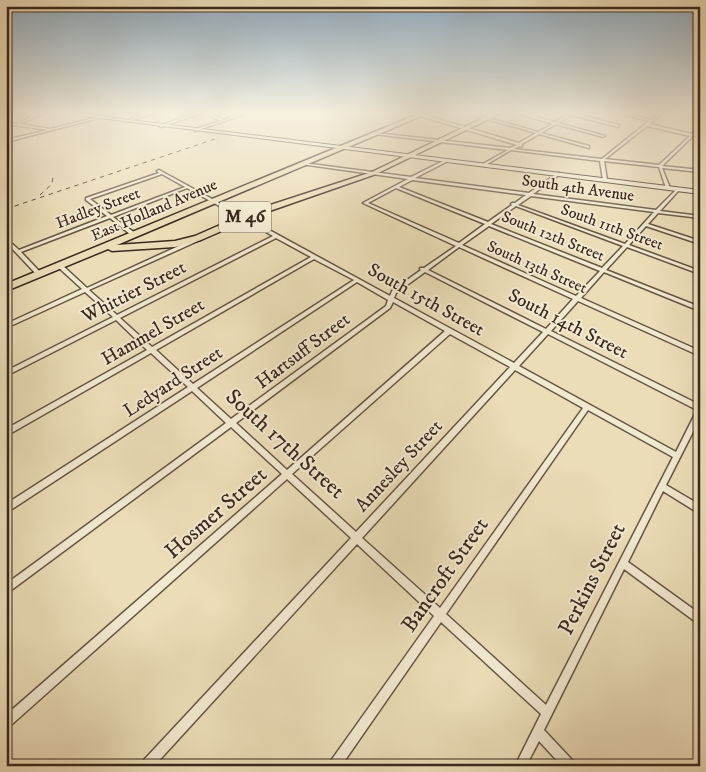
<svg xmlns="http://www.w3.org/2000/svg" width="706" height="772" font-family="'IM FELL DW Pica',serif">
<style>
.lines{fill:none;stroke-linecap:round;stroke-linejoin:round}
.street-casing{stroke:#665644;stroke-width:3}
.secondary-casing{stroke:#3a291e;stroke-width:2}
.highway-casing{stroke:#3a291e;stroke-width:3}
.street{fill:#f2e9d1;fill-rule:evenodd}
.secondary{fill:#f2e9d1;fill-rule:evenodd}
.highway{fill:#ebddb8;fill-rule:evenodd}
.rail{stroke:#3a291e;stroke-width:1;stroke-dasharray:4.5 4.5;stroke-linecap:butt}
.labels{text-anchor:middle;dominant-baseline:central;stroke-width:4;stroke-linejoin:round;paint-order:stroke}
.far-street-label{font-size:16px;fill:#3a291e;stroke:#f2e9d1}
.shield{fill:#f2e9d1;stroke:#716354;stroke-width:1}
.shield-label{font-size:18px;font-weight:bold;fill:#3a291e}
.street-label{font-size:19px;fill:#3a291e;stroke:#f2e9d1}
.near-street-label{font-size:22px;fill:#3a291e;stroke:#f2e9d1}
</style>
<rect width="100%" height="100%" fill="#ebddb8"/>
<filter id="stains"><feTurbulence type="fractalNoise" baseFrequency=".004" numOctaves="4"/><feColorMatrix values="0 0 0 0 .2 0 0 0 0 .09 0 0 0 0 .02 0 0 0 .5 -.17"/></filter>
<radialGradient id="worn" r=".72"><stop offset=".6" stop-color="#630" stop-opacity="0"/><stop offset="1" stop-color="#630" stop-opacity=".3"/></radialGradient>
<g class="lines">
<defs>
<g id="street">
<path d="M38 114H42L19 124 50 129 98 117 99 118 6 142V140L48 130 6 124V122L16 124Z"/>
<path d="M147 114H152L126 122 125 121Z"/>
<path d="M194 114H199L161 127 159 126Z"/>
<path d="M206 114H210L224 120 240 114H245L195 131V129L221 121Z"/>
<path d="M421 114 519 143 536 133 469 114H474L538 132 553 124 520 114H525L555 122 570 114H576L619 125 618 127 572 115 558 123 605 136 603 137 556 124 541 133 589 146V148L539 134 522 144V146H520L514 149 602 159 649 121 622 114H628L651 120 658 114H661L649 124 692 134 700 127V130L695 135 700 136V138L693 136 662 166 700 170V172L662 168 670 188 668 189 666 188 659 167 604 161 607 180 605 181 603 180 600 161 511 150 484 166 482 165 483 164 508 150 374 134 376 133 510 148 517 145 421 116ZM647 126 690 136 659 165 605 159Z"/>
<path d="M445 160H446V162L415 178 529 193 558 173H559V175L533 194 656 210 678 188 680 189 679 190 660 211 700 216V218L658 213 648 224 700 241V244L646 226 629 245 700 271V274L627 247 606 270 700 307V311L604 272 581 298 700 351V356L578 301 551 331 700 405V418L666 485 700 505V514L663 491 628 562 700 614V625L624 569 544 730 574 762 575 766H562L539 741 526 766H515L541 714 441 622 341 766H329L330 762 434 616 357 544 154 766H141L142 762 351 538 287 479 10 726 6 727V715L282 474 231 427 6 594V584L226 423 192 391 6 513V504L188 387 151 353 6 436V429L147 350 116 320 6 376V371L113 317 85 292 6 328V324L82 289 58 267V265H62L87 288 196 238H200V240L89 290 117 315 273 236 187 188 113 217 135 233V235H131L110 218 21 252 41 273V275H37L6 242V238L19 250 107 216 86 200V198L159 173 157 171 159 170 390 296 392 291 421 270 420 269V268H424L456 246 363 203 408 179 301 164 303 163 411 177ZM162 174 185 187 111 215 90 199ZM412 180 526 195 515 203H512L511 204 512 205 488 222 399 187ZM396 188 485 224 459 243 368 203ZM531 196 654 212 625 244 518 205ZM516 206 623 246 602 268 491 224ZM489 226 600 271 576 296 462 245ZM276 238 311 257 152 347 120 318ZM459 247 573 299 546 329 428 270ZM314 259 354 280 193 384 156 350ZM425 272 543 332 514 363 394 298 396 293ZM357 282 388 300 386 306 231 419 197 388ZM393 302 445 331 287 470 236 423 390 308ZM450 334 510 367 356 532 292 474ZM548 334 697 410 676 452 519 366ZM515 370 583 408 440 608 362 538ZM588 410 673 457 546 705 446 614Z"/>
</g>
<path id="secondary" d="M68 114H81L700 190V194Z"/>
<path id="highway" d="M418 114H426L117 245 175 241 195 236 252 211 372 172 491 114H499L376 174 258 215 201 240 175 247 112 251 108 249 6 291V284Z"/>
</defs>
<!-- street casing -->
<use href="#street" class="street-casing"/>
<!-- secondary casing -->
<use href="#secondary" class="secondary-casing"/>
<!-- highway casing -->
<use href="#highway" class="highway-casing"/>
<!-- street -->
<use href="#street" class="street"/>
<!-- secondary -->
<use href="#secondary" class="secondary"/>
<!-- highway -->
<use href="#highway" class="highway"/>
<!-- rail -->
<g class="rail">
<path d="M40 195 52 184 53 176"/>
<path d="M6 209 215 139"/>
</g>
</g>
<!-- sky -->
<linearGradient id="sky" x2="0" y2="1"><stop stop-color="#91acc0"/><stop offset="0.51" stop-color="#f6f0df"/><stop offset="1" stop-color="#f6f0df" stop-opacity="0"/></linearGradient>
<rect width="706" height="222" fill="url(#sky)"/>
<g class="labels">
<!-- far-street labels -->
<g class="far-street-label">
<text transform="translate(578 188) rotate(8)">South 4th Avenue</text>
<text transform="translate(98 208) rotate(-21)">Hadley Street</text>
<text transform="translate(154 210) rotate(-23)">East Holland Avenue</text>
<text transform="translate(612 227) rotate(20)">South 11th Street</text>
<text transform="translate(553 236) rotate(22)">South 12th Street</text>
<text transform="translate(537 267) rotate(24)">South 13th Street</text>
</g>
<!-- shield labels -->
<rect class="shield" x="219" y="201.5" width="52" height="31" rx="4"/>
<g class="shield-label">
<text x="245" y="217">M 46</text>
</g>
<!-- street labels -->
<g class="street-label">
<text transform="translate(134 292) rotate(-27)">Whittier Street</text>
<text transform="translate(426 300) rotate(29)">South 15th Street</text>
<text transform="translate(568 324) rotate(27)">South 14th Street</text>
<text transform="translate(153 332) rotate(-30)">Hammel Street</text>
<text transform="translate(303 351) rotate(-37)">Hartsuff Street</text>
<text transform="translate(173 382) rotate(-33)">Ledyard Street</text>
<text transform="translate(399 466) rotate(-47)">Annesley Street</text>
</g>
<!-- near-street labels -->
<g class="near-street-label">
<text transform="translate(285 444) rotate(42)">South 17th Street</text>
<text transform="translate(216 513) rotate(-41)">Hosmer Street</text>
<text transform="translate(445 575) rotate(-55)">Bancroft Street</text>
<text transform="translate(592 579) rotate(-63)">Perkins Street</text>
</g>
</g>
<!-- margin -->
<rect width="706" height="772" fill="none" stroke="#ebddb8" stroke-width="25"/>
<rect x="8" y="8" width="691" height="757" fill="none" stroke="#3a291e" stroke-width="2.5"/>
<rect x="12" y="12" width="681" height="747" fill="none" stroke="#3a291e"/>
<rect width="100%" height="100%" filter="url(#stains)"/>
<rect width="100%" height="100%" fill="url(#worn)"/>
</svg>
